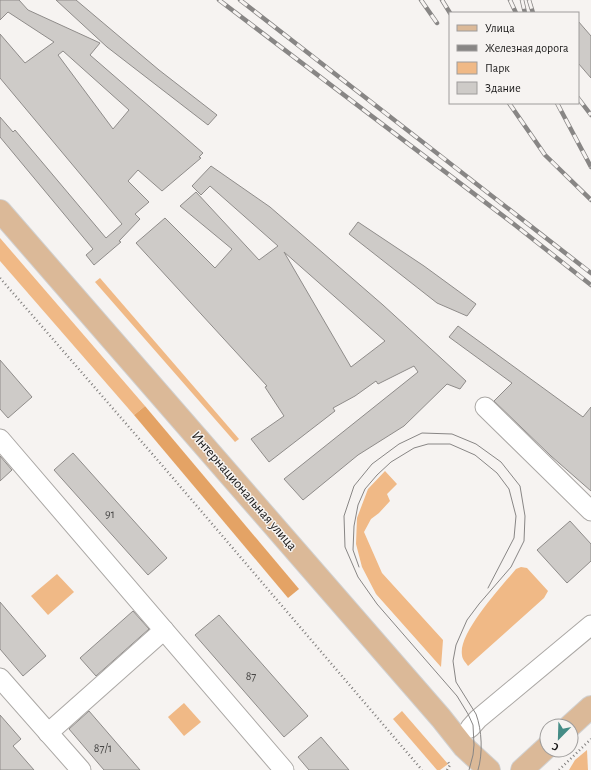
<svg xmlns="http://www.w3.org/2000/svg" width="591" height="770" font-family="'Alegreya Sans',sans-serif">
<style>
.green{fill:#f0b986}
.forest{fill:#e4a365}
.building{fill:#cecbc8;stroke:#8f8c8a;fill-rule:evenodd}
.lines{fill:none;stroke-linecap:round;stroke-linejoin:round}
.minor-casing{stroke:#aba8a5;stroke-width:21}
.major-casing{stroke:#d1d1d1;stroke-width:24}
.path{stroke:#7e7c7b;stroke-width:2.5;stroke-dasharray:1 3;stroke-linecap:butt}
.minor{stroke:#fff;stroke-width:19}
.major{stroke:#dbb998;stroke-width:22}
.tram{stroke:#888685;stroke-width:1}
.rail-casing{stroke:#888685;stroke-width:4.5}
.rail{stroke:#f6f3f1;stroke-width:3;stroke-dasharray:9;stroke-linecap:butt}
.labels{text-anchor:middle;dominant-baseline:central;stroke-width:3;stroke-linejoin:round;paint-order:stroke}
.number-label{font-size:12px;fill:#474645}
.street-label{font-size:14px;fill:#1a1919;stroke:#f6f3f1}
</style>
<rect width="100%" height="100%" fill="#f6f3f1"/>
<!-- green -->
<g class="green">
<path d="M0 238 145 406 134 415 0 261Z"/>
<path d="M100 278 239 439 235 442 95 282Z"/>
<path d="M385 471 397 484 387 494 390 501 379 513 371 519 364 532 382 573 443 640 441 667 376 594 362 567 356 544 357 518 368 489Z"/>
<path d="M521 567 527 568 548 591 544 598 468 666C466 663 462 659 462 655 458 633 502 586 516 569Z"/>
<path d="M57 574 74 592 48 615 31 596Z"/>
<path d="M184 703 201 722 184 736 168 717Z"/>
<path d="M402 711 448 764 440 770H437L393 719Z"/>
<path d="M587 750 588 770H569L575 760Z"/>
</g>
<!-- forest -->
<path class="forest" d="M145 406 299 589 288 598 134 415Z"/>
<!-- building -->
<g class="building">
<path d="M0 0H19L28 10 100 43 90 55 203 153 199 157 201 158 162 191 138 170 128 181 149 202 135 214 140 219 119 241 121 242 94 265 86 255 93 249 0 137V117L13 132 15 130 106 238 122 224 0 78V34L25 63 54 42 8 12 0 20ZM63 51 129 110 113 129 58 55Z"/>
<path d="M56 0H76L159 70 217 115 208 125 107 47Z"/>
<path d="M578 21 591 36V78L578 63Z"/>
<path d="M211 166 270 207 383 305 466 381 460 389 447 384 404 426 358 455 303 500 284 479 418 372 414 366 378 384 376 381 355 396 333 408 335 411 269 462 251 439 284 416 265 387 267 386 136 243 165 218 215 268 232 249 180 206 196 192 259 260 278 246 210 186 201 195 192 186ZM284 252 385 341 351 367Z"/>
<path d="M358 222 424 266 476 304 467 316 437 303 349 234Z"/>
<path d="M458 326 583 417 591 407V491L551 456 494 401 512 383 449 337Z"/>
<path d="M0 360 32 397 8 418 0 409Z"/>
<path d="M73 453 167 558 148 575 54 470Z"/>
<path d="M0 456 12 470 0 481Z"/>
<path d="M570 521 591 544V561L567 583 537 550Z"/>
<path d="M0 602 46 656 23 676 0 649Z"/>
<path d="M133 611 149 629 96 676 80 658Z"/>
<path d="M219 615 308 716 284 737 195 635Z"/>
<path d="M89 711 140 770H104L69 729Z"/>
<path d="M0 715 21 739 13 746 34 770H0Z"/>
<path d="M321 737 349 770H309L298 757Z"/>
</g>
<g class="lines">
<defs>
<g id="minor">
<path d="M485 407 591 511"/>
<path d="M0 439 284 770"/>
<path d="M0 678 81 770"/>
<path d="M470 728 478 719 591 625"/>
<path d="M48 733 164 630"/>
</g>
<g id="major">
<path d="M0 211 441 718 464 747 489 770"/>
<path d="M570 726 591 707"/>
<path d="M522 770 547 747"/>
</g>
</defs>
<!-- minor casing -->
<use href="#minor" class="minor-casing"/>
<!-- major casing -->
<use href="#major" class="major-casing"/>
<!-- path -->
<g class="path">
<path d="M0 278 167 471 422 770"/>
<path d="M447 770 450 765 448 762"/>
<path d="M559 770 591 739"/>
</g>
<!-- minor -->
<use href="#minor" class="minor"/>
<!-- major -->
<use href="#major" class="major"/>
<!-- tram -->
<g class="tram">
<path d="M359 567 353 550 354 526 358 505 365 489 377 475 391 462 414 448 428 444H450L475 455 497 473 509 489 516 516 514 538 488 588"/>
<path d="M469 770 473 755 474 745 473 725 468 714 457 696 377 604 358 577 345 547 344 516 354 486 372 464 399 444 422 433 452 434 476 444 501 462 520 486 525 516 524 541 511 567 479 604 467 620 456 645 453 661 456 682 476 714C482 730 483 754 478 770"/>
</g>
<defs>
<g id="rail">
<path d="M219 0 515 225 591 285"/>
<path d="M240 0 591 273"/>
<path d="M421 0 437 23"/>
<path d="M442 0 450 13"/>
<path d="M510 0 516 13"/>
<path d="M522 0 525 13"/>
<path d="M529 0 533 13"/>
<path d="M578 98 591 115"/>
<path d="M509 103 545 155 591 200"/>
<path d="M557 103 591 167"/>
</g>
</defs>
<!-- rail casing -->
<use href="#rail" class="rail-casing"/>
<!-- rail -->
<use href="#rail" class="rail"/>
</g>
<g class="labels">
<!-- number labels -->
<g class="number-label">
<text x="110" y="514">91</text>
<text x="251" y="676">87</text>
<text x="103" y="748">87/1</text>
</g>
<!-- street labels -->
<g class="street-label">
<text transform="translate(244 491) rotate(49)">Интернациональная улица</text>
</g>
</g>
<!-- legend -->
<rect x="449" y="12" width="130" height="92" fill="#f6f3f1" stroke="#9e9c9b"/>
<rect x="457" y="25" width="20" height="6" fill="#dbb998" stroke="#9e9c9b"/>
<text x="485" y="32" font-size="12" fill="#1a1919">Улица</text>
<rect x="457" y="45" width="20" height="6" fill="#888685" stroke="#9e9c9b"/>
<text x="485" y="52" font-size="12" fill="#1a1919">Железная дорога</text>
<rect x="457" y="62" width="20" height="12" fill="#f0b986" stroke="#9e9c9b"/>
<text x="485" y="72" font-size="12" fill="#1a1919">Парк</text>
<rect x="457" y="82" width="20" height="12" fill="#cecbc8" stroke="#9e9c9b"/>
<text x="485" y="92" font-size="12" fill="#1a1919">Здание</text>
<!-- north arrow -->
<g transform="translate(559 738) rotate(203)"><circle r="19" fill="#f6f3f1" stroke="#9e9c9b"/>
<path d="M0-3L7 15L0 10L-7 15Z" fill="#458c86"/>
<text y="-6" font-size="11" font-weight="bold" text-anchor="middle" fill="#1a1919">С</text>
</g>
</svg>
